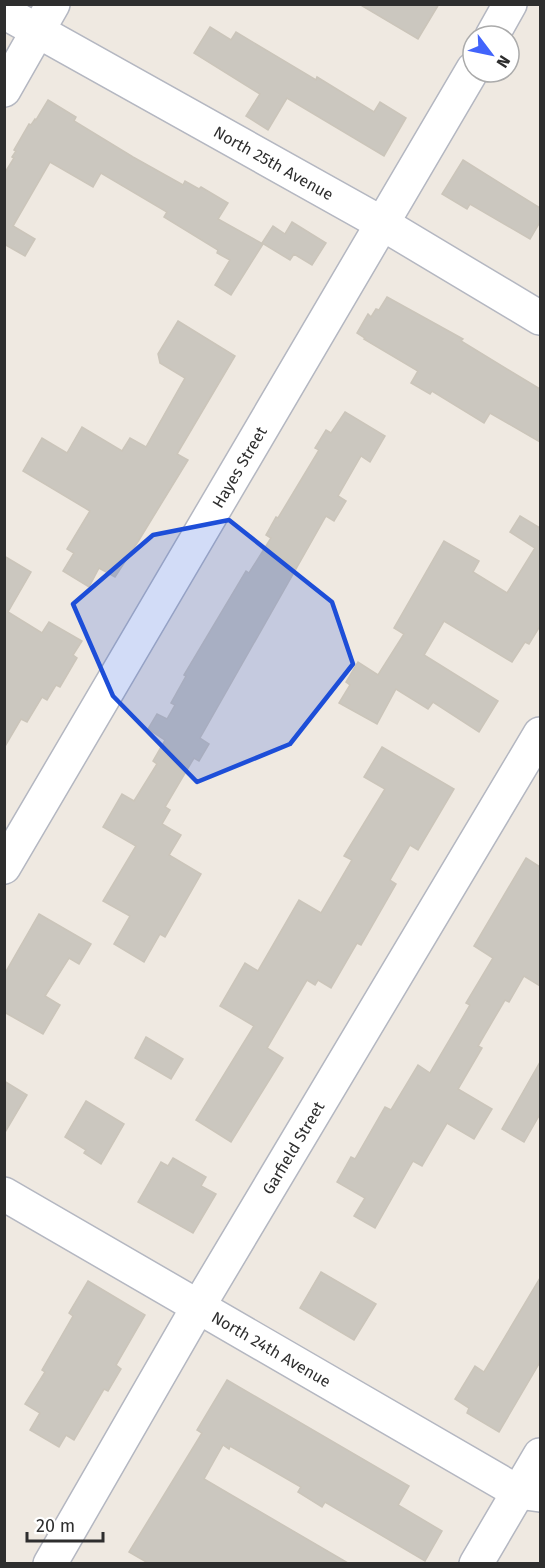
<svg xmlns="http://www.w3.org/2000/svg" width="545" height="1568" font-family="'Fira Sans',sans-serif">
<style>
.building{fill:#cbc7bf;stroke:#cbc5ba;stroke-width:1.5}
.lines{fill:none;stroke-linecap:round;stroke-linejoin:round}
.minor-casing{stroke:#b4b7c1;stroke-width:36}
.minor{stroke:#fff;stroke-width:33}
.marked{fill:#1d4ed8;fill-opacity:0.2;stroke:#1d4ed8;stroke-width:4.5;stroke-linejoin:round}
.labels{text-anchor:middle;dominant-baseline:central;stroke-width:4.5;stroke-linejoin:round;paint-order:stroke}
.street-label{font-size:16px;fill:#2e2e2e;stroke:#fff}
</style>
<rect width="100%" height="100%" fill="#efe9e1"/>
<!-- building -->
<g class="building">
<path d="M359 4H439L418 39Z"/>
<path d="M210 27 231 40 236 32 316 80 317 77 374 112 380 102 406 118 384 156 287 98 268 130 246 116 260 94 194 53Z"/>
<path d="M48 100 76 117 74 121 133 157 183 185 185 181 199 189 201 187 228 203 218 219 263 244 231 295 215 285 230 260 217 253 218 250 164 217 167 212 101 173 93 187 50 162 13 226 35 239 25 256 4 244V174L14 158 12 157 16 151 14 150 29 124 31 125 35 119 36 120Z"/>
<path d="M463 160 540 208V222L530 239 470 204 467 209 442 194Z"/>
<path d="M292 222 326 243 312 265 294 254 290 260 262 243 273 226 285 234Z"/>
<path d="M387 297 463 339 461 341 540 389V442L490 413 484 423 432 391 430 394 411 383 418 371 364 339 365 338 357 333 368 314 371 317 376 309 379 310Z"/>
<path d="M178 321 235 356 177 454 188 460 139 540 115 577 99 568 89 587 63 571 74 553 67 549 90 511 23 471 42 438 67 453 82 427 122 451 130 438 146 447 185 378 160 363 158 354Z"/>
<path d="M345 412 385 436 370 462 361 456 338 496 346 501 334 521 326 516 200 738 209 744 199 761 194 758 165 807 170 810 162 824 181 835 169 855 201 874 165 937 160 934 144 962 114 944 130 916 103 901 136 846 103 827 122 794 134 801 157 764 153 761 165 740 148 729 157 714 167 719 175 705 171 703 186 676 184 675 246 571 249 573 271 538 266 535 276 517 278 518 319 450 315 448 326 430 331 433Z"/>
<path d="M520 516 540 528V626L529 644 525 642 512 662 444 621 424 655 498 701 479 732 433 702 428 709 396 689 377 724 339 703 350 685 346 682 358 662 378 675 404 634 394 628 444 541 479 561 473 572 507 593 535 548 510 532Z"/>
<path d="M4 556 31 572 8 612 42 633 49 622 82 641 73 655 77 658 60 687 56 685 47 700 42 697 27 722 21 719 4 748Z"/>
<path d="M382 747 454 789 418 850 410 845 390 880 396 884 361 945 357 943 331 988 318 980 315 985 307 980 267 1048 283 1058 231 1142 196 1120 254 1026 220 1006 245 963 258 971 299 900 321 913 352 860 344 856 385 789 364 777Z"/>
<path d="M526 858 540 867V986L524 976 509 1002 505 1000 478 1046 482 1048 458 1089 492 1109 474 1139 447 1123 422 1166 413 1161 375 1228 354 1216 365 1198 337 1182 351 1157 355 1159 385 1107 391 1110 418 1065 430 1073 470 1005 466 1003 493 958 474 946Z"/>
<path d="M39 914 91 944 79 964 69 958 45 996 60 1005 43 1034 4 1012V975Z"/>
<path d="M146 1037 183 1059 171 1079 135 1058Z"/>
<path d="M540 1062V1114L524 1142 502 1129Z"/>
<path d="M4 1081 27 1095 4 1134Z"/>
<path d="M86 1101 124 1124 101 1164 84 1153 86 1150 65 1137Z"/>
<path d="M173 1158 206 1177 201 1186 216 1194 193 1233 138 1202 161 1162 168 1166Z"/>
<path d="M321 1272 376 1304 354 1340 300 1308Z"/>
<path d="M540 1278V1362L499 1432 467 1413 469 1408 455 1399 475 1366 484 1372Z"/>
<path d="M88 1281 145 1315 116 1365 121 1369 108 1391 104 1389 74 1440 66 1435 59 1447 30 1430 40 1413 25 1404 45 1372 42 1370 73 1316 69 1313Z"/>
<path d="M227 1380 409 1486 398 1505 442 1531 425 1561 325 1502 322 1507 298 1492 301 1487 230 1446 229 1449 223 1445 204 1479 348 1563H148L129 1552 202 1433 197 1430Z"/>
</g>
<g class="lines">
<defs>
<g id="minor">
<path id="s1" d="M4 12 383 224 540 318"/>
<path d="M492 36 510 4"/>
<path d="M4 90 53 4"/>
<path id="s2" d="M4 867 473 69"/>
<path id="s3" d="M4 1194 518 1492 540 1495"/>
<path id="s4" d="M50 1564 198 1307 540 734"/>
<path d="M476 1564 540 1455"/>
</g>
</defs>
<!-- minor casing -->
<use href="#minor" class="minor-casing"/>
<!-- minor -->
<use href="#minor" class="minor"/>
</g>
<!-- marked area -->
<path class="marked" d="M229 520 332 602 353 664 290 744 197 782 113 696 73 604 153 535Z"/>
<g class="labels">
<!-- street labels -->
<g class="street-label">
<text stroke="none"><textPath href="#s1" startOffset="309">North 25th Avenue</textPath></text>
<text stroke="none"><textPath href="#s2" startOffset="464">Hayes Street</textPath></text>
<text stroke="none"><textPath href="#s4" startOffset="482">Garfield Street</textPath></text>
<text stroke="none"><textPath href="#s3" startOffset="309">North 24th Avenue</textPath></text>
</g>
</g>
<!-- border -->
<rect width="545" height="1568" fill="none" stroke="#2e2e2e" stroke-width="12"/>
<!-- north arrow -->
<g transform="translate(491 54) rotate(122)"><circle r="28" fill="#ffffff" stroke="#ababab" stroke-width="1.5"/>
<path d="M0-4.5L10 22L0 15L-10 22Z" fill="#4264fb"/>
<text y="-9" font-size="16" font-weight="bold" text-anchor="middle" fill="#2e2e2e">N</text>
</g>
<!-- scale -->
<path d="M27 1532v9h76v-9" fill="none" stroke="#2e2e2e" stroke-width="3"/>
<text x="36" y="1532" font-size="18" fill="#2e2e2e" stroke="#ffffff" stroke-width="4.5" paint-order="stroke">20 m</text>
</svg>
